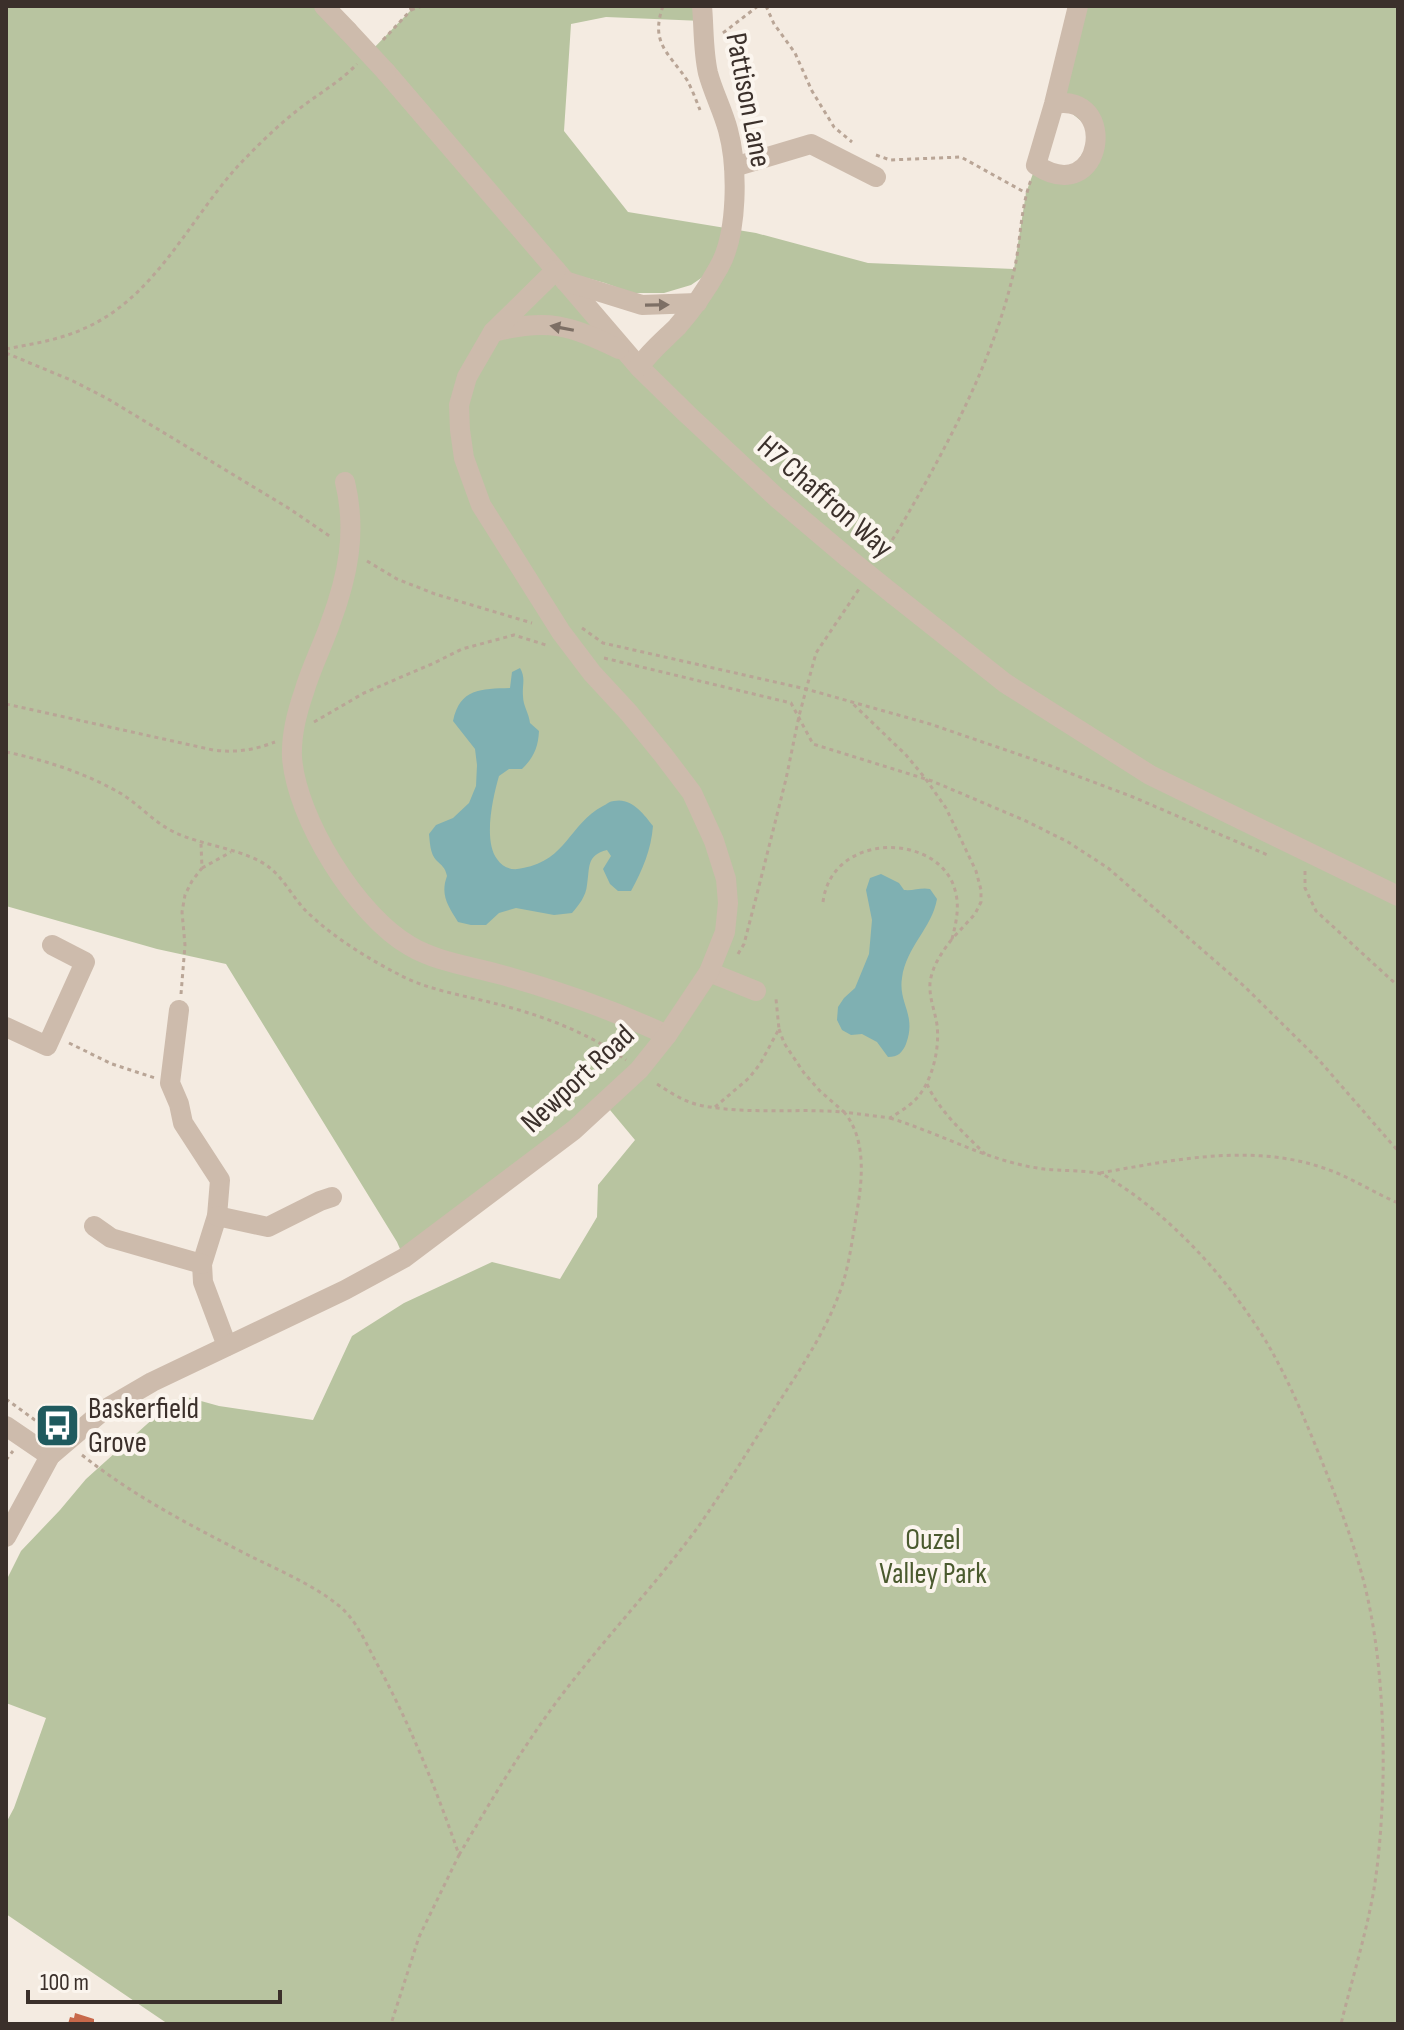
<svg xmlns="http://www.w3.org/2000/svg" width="1404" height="2030" font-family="'Sofia Sans Condensed',sans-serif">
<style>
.green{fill:#b8c4a0;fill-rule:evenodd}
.water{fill:#7fb0b2}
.building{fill:#c8694b;filter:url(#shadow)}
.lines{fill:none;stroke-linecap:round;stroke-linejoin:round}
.path{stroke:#b9a596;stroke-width:3;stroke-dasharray:4 4;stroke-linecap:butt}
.minor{stroke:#cdbbac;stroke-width:20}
.minor-bridge{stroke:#cdbbac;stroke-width:20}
.oneway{fill:#7d6f65}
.labels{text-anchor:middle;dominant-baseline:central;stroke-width:8;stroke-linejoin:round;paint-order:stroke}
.street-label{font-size:30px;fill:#3b302b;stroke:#fbf5ee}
.poi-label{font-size:30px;fill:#3b302b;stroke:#fbf5ee;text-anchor:start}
.park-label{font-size:30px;fill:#4a5a2e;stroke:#fbf5ee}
</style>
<defs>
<filter id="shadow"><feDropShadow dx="4.5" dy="8" stdDeviation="0" flood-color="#0004"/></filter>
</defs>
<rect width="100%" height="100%" fill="#f4ebe1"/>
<!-- green -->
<path class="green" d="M6 6H324L369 53 410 11V6H702L703 21 606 17 571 24 564 131 628 212 756 233 868 263 1014 269 1026 193 1036 165 1069 174 1096 133 1059 103 1078 6H1398V2024H168L6 1914V1823L14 1808 46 1718 6 1703V1581L21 1551 60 1510 86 1479 156 1416 183 1396 219 1406 313 1420 352 1336 404 1303 492 1262 560 1279 597 1217 598 1185 635 1140 605 1104 404 1258 397 1242 226 964 157 949 6 906ZM719 266 639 366 557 270 605 283 632 293H664L691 285Z"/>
<!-- water -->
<g class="water">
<path d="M520 668C526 678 522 685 523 696 523 706 529 713 530 723L539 731C538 748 534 757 522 769H509L499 776C493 797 483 840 497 859 503 868 512 871 523 868 567 860 569 824 603 806 607 804 610 801 614 801 631 797 644 814 653 826 651 850 643 869 631 891H618L610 884 603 869 611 856 607 850C586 855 590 868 587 885 586 896 579 905 572 913L554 915 516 908 499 913 486 925H471L458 922C448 906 440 895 447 876 445 867 442 866 436 860 430 853 430 843 429 834L436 825 453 818 469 803 476 786 477 765 475 749 453 721C460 688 481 689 510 688L512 672Z"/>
<path d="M881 874 899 883 904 890C914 891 921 887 930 889L937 899C932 928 906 947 902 978 898 1003 917 1015 906 1044 902 1053 898 1057 888 1057L877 1042 862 1034 851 1035 842 1030 837 1020 838 1007 844 998 855 988 869 954 872 920 866 890 870 878Z"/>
</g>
<!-- building -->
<path class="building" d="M75 2013 94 2019V2022L99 2024H68L70 2017 74 2018Z"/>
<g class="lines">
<!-- path -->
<g class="path">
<path d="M663 6C650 43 668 52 687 80 692 89 696 100 700 110"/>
<path d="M766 6 774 24 795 53 812 91 834 127 852 142"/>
<path d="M411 10 422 6"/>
<path d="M723 33 758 6"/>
<path d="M383 40 411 10 410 6"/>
<path d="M876 155 890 160 961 157 1026 193"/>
<path d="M6 349C32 344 59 340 83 329 155 298 187 223 237 167 256 147 277 126 299 109 318 94 340 82 357 64"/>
<path d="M6 353 73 381 108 399 290 509 331 537"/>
<path d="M879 560C897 534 912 507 927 480 963 415 997 345 1014 271 1021 241 1020 209 1031 180"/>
<path d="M367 561 397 579 435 594 532 623"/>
<path d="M582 628 603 643 806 689 930 724 1035 760 1133 797 1270 856"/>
<path d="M604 658 791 703 813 744 932 781 1026 821 1068 842 1108 868 1244 986 1318 1059 1398 1151"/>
<path d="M6 704 213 750C236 753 254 750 275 742"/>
<path d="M314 722 364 693 434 663 462 649 514 635 546 645"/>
<path d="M6 752C45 760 85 773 120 793 139 804 153 822 174 832 202 846 247 849 270 868 283 878 293 897 305 910 330 935 368 959 400 975 428 990 462 995 493 1003 538 1014 588 1032 626 1060"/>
<path d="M202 868 231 852"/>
<path d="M1305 871V888L1316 911 1398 986"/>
<path d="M823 902C832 830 940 833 955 890 960 907 956 923 952 939L975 914 981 902V890L976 871 946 808 925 778 906 755 851 702"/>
<path d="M738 954 744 944 757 894 786 779 799 716 816 653 859 589"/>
<path d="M181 994 185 945 182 912 185 895 192 881 202 868 201 844"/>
<path d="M779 1029 784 1043 804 1073 820 1091 844 1112 890 1118C898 1113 908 1107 915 1100 932 1083 940 1049 937 1025 935 1011 929 998 930 983 932 966 942 952 952 939"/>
<path d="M69 1043 112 1064 155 1078"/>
<path d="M927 1084C939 1111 964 1133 985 1154"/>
<path d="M715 1107 749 1078 760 1064 779 1029 776 999"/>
<path d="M890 1118C942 1134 989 1162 1044 1169 1058 1171 1094 1170 1104 1175 1170 1214 1227 1277 1267 1343 1290 1382 1308 1427 1325 1469 1341 1510 1357 1551 1367 1595 1378 1644 1382 1694 1383 1744 1384 1788 1381 1846 1374 1889 1366 1935 1352 1979 1341 2024"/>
<path d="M1100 1173C1179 1159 1260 1141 1337 1173 1358 1182 1377 1194 1398 1203"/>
<path d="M6 1399 50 1431"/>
<path d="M82 1455C135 1497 188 1524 248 1555 278 1570 312 1584 338 1605 355 1618 365 1641 375 1660 409 1722 436 1788 459 1855L419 1937 391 2024"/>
<path d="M6 1460 13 1451"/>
<path d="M459 1855C492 1799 525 1743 564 1692 607 1636 656 1584 698 1527 726 1487 751 1446 777 1405 803 1365 832 1322 845 1276 851 1253 854 1228 858 1205 863 1174 865 1137 844 1112 796 1108 746 1115 699 1105 682 1101 668 1091 654 1082"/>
</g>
<!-- minor -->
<g class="minor">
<path d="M324 6 348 31"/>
<path d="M386 72 639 367 687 414 777 498 848 558"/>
<path d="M1054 104C1119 91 1104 209 1036 165L1054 104 1078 6"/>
<path d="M734 167 811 144 876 177"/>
<path d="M565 281 642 305 697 303"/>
<path d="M493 332C548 318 569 325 619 349"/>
<path d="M639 367C650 351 664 340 677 327 693 309 707 289 719 267 738 234 738 167 728 130 723 111 713 92 708 73 703 51 704 28 702 6"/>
<path d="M345 482C357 532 348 576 330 624 322 647 311 668 304 692 297 712 291 734 292 757 296 818 357 916 410 946 437 962 471 966 502 975 559 991 613 1010 667 1035"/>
<path d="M894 595 1005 683 1150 775 1398 896"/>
<path d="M709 972 756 991"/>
<path d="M179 1010 170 1083 179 1104 183 1123 220 1180 217 1216 202 1264 203 1282 227 1346"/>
<path d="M6 1027 47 1046 85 962 52 945"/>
<path d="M217 1216 268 1227 320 1201 332 1197"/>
<path d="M94 1226 111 1238 202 1264"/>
<path d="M6 1426 50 1456"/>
<path d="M6 1537 50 1456 104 1410 152 1382 345 1290 404 1258 574 1130 639 1070 667 1035 709 972 725 932 728 903 726 879 714 841 692 793 664 756 629 713 592 673 561 632 481 505 464 458 460 430 459 405 467 377 493 332 556 270"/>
</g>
<!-- minor-bridge -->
<g class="minor-bridge">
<path d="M348 31 386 72"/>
<path d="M848 558 894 595"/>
</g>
</g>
<!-- one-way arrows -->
<defs><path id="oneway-solid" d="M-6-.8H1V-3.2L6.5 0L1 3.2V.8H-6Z" transform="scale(2)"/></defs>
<g class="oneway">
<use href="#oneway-solid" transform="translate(657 305) rotate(-1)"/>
<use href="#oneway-solid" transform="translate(562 328) rotate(-169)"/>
</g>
<!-- icons -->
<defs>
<symbol id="bus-square" viewBox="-11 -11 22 22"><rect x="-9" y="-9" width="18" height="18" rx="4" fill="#1f5a5e" stroke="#fbf5ee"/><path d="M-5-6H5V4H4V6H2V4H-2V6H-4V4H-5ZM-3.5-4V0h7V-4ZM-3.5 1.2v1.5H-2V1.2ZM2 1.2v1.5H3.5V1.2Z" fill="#fff"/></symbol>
</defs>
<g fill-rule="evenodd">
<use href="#bus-square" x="32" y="1400" width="51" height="51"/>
</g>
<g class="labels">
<!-- street labels -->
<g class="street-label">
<text transform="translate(748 100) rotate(79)">Pattison Lane</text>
<text transform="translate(825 497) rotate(41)">H7 Chaffron Way</text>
<text transform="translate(578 1079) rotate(-43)">Newport Road</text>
</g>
<!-- poi labels -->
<g class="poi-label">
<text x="88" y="1409">Baskerfield<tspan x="88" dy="34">Grove</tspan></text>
</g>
<!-- park labels -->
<g class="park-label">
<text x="933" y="1540">Ouzel<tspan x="933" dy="34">Valley Park</tspan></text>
</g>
</g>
<!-- border -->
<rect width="1404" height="2030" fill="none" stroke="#3b302b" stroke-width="16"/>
<!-- scale -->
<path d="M28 1990v12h252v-12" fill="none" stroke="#3b302b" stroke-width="4"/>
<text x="40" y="1990" font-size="24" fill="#3b302b" stroke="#fbf5ee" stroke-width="6" paint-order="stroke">100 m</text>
</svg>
